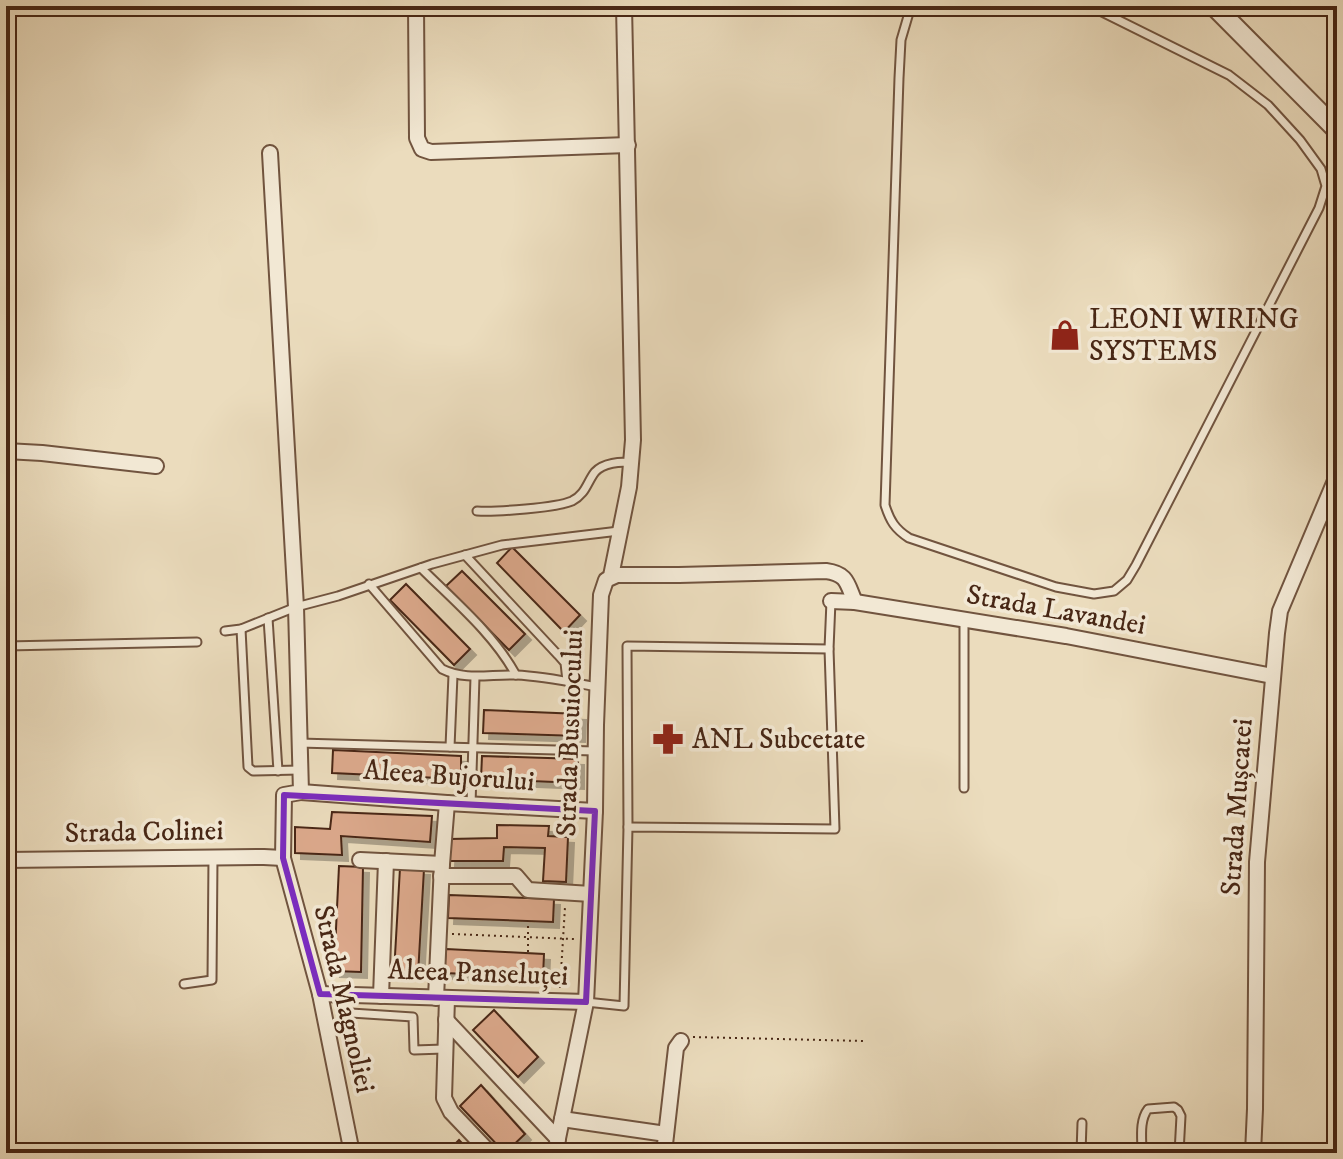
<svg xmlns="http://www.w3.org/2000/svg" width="1343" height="1159" font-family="'IM FELL DW Pica',serif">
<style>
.building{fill:#dca98c;stroke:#482715;stroke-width:2;filter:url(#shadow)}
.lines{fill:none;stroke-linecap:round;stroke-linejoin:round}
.service-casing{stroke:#71543f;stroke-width:11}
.minor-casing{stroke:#71543f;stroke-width:18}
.tertiary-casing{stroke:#71543f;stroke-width:22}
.path{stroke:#482715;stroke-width:2;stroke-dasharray:2 4;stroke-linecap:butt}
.service{stroke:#f2e8d4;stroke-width:7}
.minor{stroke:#f2e8d4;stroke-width:14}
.tertiary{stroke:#f2e8d4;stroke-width:18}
.marked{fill:none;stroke:#7b2cbf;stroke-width:6;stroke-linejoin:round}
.labels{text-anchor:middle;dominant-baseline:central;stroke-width:7;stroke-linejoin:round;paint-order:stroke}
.poi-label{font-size:28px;fill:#482715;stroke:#f2e8d4;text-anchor:start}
.street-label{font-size:28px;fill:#482715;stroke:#f2e8d4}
</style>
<defs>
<filter id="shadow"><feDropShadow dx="6" dy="6" stdDeviation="0" flood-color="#0004"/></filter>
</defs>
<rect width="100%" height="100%" fill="#ebdcbd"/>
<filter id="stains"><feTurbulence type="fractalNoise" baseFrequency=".0025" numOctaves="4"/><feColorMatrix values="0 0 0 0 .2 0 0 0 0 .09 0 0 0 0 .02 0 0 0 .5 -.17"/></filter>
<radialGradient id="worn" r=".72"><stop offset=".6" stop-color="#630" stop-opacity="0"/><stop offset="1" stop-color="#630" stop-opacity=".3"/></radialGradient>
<!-- building -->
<g class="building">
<path d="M512 547 580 615 564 632 497 563Z"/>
<path d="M462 571 525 634 509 650 446 586Z"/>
<path d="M406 584 470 649 454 665 390 600Z"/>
<path d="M484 710 580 714 579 736 483 733Z"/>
<path d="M333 750 461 756V779L332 773Z"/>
<path d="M482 756 578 759V783L481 779Z"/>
<path d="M332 812 432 816 430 842 341 836 342 855 295 853V827L330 829Z"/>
<path d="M497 825 549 826 548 836 568 837 566 882 543 881 545 848 504 847 503 861H449L450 839 497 838Z"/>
<path d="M339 866 363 867 361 972 334 971Z"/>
<path d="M400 868 424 869 418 975 394 973Z"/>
<path d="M449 895 554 899 553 922 448 918Z"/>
<path d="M446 949 544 954 543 977 444 973Z"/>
<path d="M494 1010 538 1057 518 1077 473 1030Z"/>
<path d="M481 1085 525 1134 505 1153 460 1106Z"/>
<path d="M459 1140 471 1153H446Z"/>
</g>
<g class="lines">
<defs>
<g id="service">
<path d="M911 6 901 40 899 78 885 505C890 521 895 529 909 538L1056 587 1094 594 1114 591 1127 580 1136 565 1319 208 1326 186 1321 169 1300 140 1268 105 1229 75 1090 6"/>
<path d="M477 511C496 512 556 508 572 501 586 494 587 482 595 472 603 463 621 461 631 463"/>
<path d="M465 555 558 655 565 663 567 681"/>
<path d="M421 568C454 601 493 633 516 675"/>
<path d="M369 584 442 669C466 681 490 674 516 675 543 676 570 682 597 687"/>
<path d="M268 618 278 771"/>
<path d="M241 629 248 767 253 771 300 770"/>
<path d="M225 631 241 629 296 607 338 596 432 564 502 545 619 531"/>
<path d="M6 646 197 642"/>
<path d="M299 743 595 751"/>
<path d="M450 747 453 675"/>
<path d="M964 788V620"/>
<path d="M471 805 475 677"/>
<path d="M628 827 627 646 829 649"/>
<path d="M184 984 212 980 213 857"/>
<path d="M586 1002 624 1006 628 827 835 829 829 649 831 601"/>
<path d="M351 1013 413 1017 414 1050 444 1049"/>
<path d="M1081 1153 1082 1123"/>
<path d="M1142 1153C1142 1138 1139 1121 1148 1109L1174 1107 1178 1110 1181 1116 1179 1153"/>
</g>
<g id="minor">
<path d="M416 6 417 138 422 149 431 152 628 145"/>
<path d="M270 153 296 607 301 792 284 795 283 858 320 994 352 1153"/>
<path d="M6 451 42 453 156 466"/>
<path d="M611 576 629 487 633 440 624 6"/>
<path d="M831 601 855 602 1066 636 1272 676"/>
<path d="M301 792 447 803 595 811"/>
<path d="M6 860 264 857 283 858"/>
<path d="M360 860 442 864"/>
<path d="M441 876H516L528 890 591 894"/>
<path d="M320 994 586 1002"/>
<path d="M381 996 386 861"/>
<path d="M436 998 442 864 447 803"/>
<path d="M447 998 444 1098 451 1112 490 1153"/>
<path d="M446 1020 558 1139"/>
<path d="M562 1119 666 1134"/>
<path d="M555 1153 586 1002 595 811 596 725 601 595 606 580 617 575H679L826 571C848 574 847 584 855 602"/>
<path d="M664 1153 676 1048 681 1041"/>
<path d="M1253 1153 1255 1109 1257 862 1277 633 1280 611 1337 476"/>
</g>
<path id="tertiary" d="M1214 6 1337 130"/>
</defs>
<!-- service casing -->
<use href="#service" class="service-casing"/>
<!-- minor casing -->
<use href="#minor" class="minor-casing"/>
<!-- tertiary casing -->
<use href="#tertiary" class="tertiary-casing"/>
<!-- path -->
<g class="path">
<path d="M452 934 574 939"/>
<path d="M528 952V925"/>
<path d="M560 988 565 907"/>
<path d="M693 1037 864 1041"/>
</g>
<!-- service -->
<use href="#service" class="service"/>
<!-- minor -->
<use href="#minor" class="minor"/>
<!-- tertiary -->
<use href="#tertiary" class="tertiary"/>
</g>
<!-- marked area -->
<path class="marked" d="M284 795 595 811 586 1002 320 994 283 858Z"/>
<!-- icons -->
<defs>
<symbol id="shop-bare" viewBox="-9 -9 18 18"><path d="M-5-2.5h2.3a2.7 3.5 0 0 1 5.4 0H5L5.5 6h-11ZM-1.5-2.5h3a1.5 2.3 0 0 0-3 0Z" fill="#8f2418" stroke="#f2e8d4" stroke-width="2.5" paint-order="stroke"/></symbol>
<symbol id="pharmacy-bare" viewBox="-9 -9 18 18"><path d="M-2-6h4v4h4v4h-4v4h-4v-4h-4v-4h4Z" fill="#8f2418" stroke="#f2e8d4" stroke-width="2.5" paint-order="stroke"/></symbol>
</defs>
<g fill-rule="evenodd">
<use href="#shop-bare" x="1043" y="313" width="44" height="44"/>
<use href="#pharmacy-bare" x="646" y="717" width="44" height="44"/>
</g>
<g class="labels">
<!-- poi labels -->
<g class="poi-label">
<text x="1089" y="319">LEONI WIRING<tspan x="1089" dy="32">SYSTEMS</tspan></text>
<text x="692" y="739">ANL Subcetate</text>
</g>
<!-- street labels -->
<g class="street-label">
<text transform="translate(1056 610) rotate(10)">Strada Lavandei</text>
<text transform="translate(570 733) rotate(-88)">Strada Busuiocului</text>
<text transform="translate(449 776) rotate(4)">Aleea Bujorului</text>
<text transform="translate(1237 807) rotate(-86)">Strada Mușcatei</text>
<text transform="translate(144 832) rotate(-1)">Strada Colinei</text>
<text transform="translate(478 973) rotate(2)">Aleea Panseluței</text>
<text transform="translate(344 999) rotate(77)">Strada Magnoliei</text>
</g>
</g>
<!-- margin -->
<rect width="1343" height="1159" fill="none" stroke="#ebdcbd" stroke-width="32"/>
<rect x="8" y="8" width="1327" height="1143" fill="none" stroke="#482715" stroke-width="4"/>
<rect x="16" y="16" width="1311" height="1127" fill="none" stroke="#482715" stroke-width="2"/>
<rect width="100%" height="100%" filter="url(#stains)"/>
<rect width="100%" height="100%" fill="url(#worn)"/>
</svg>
